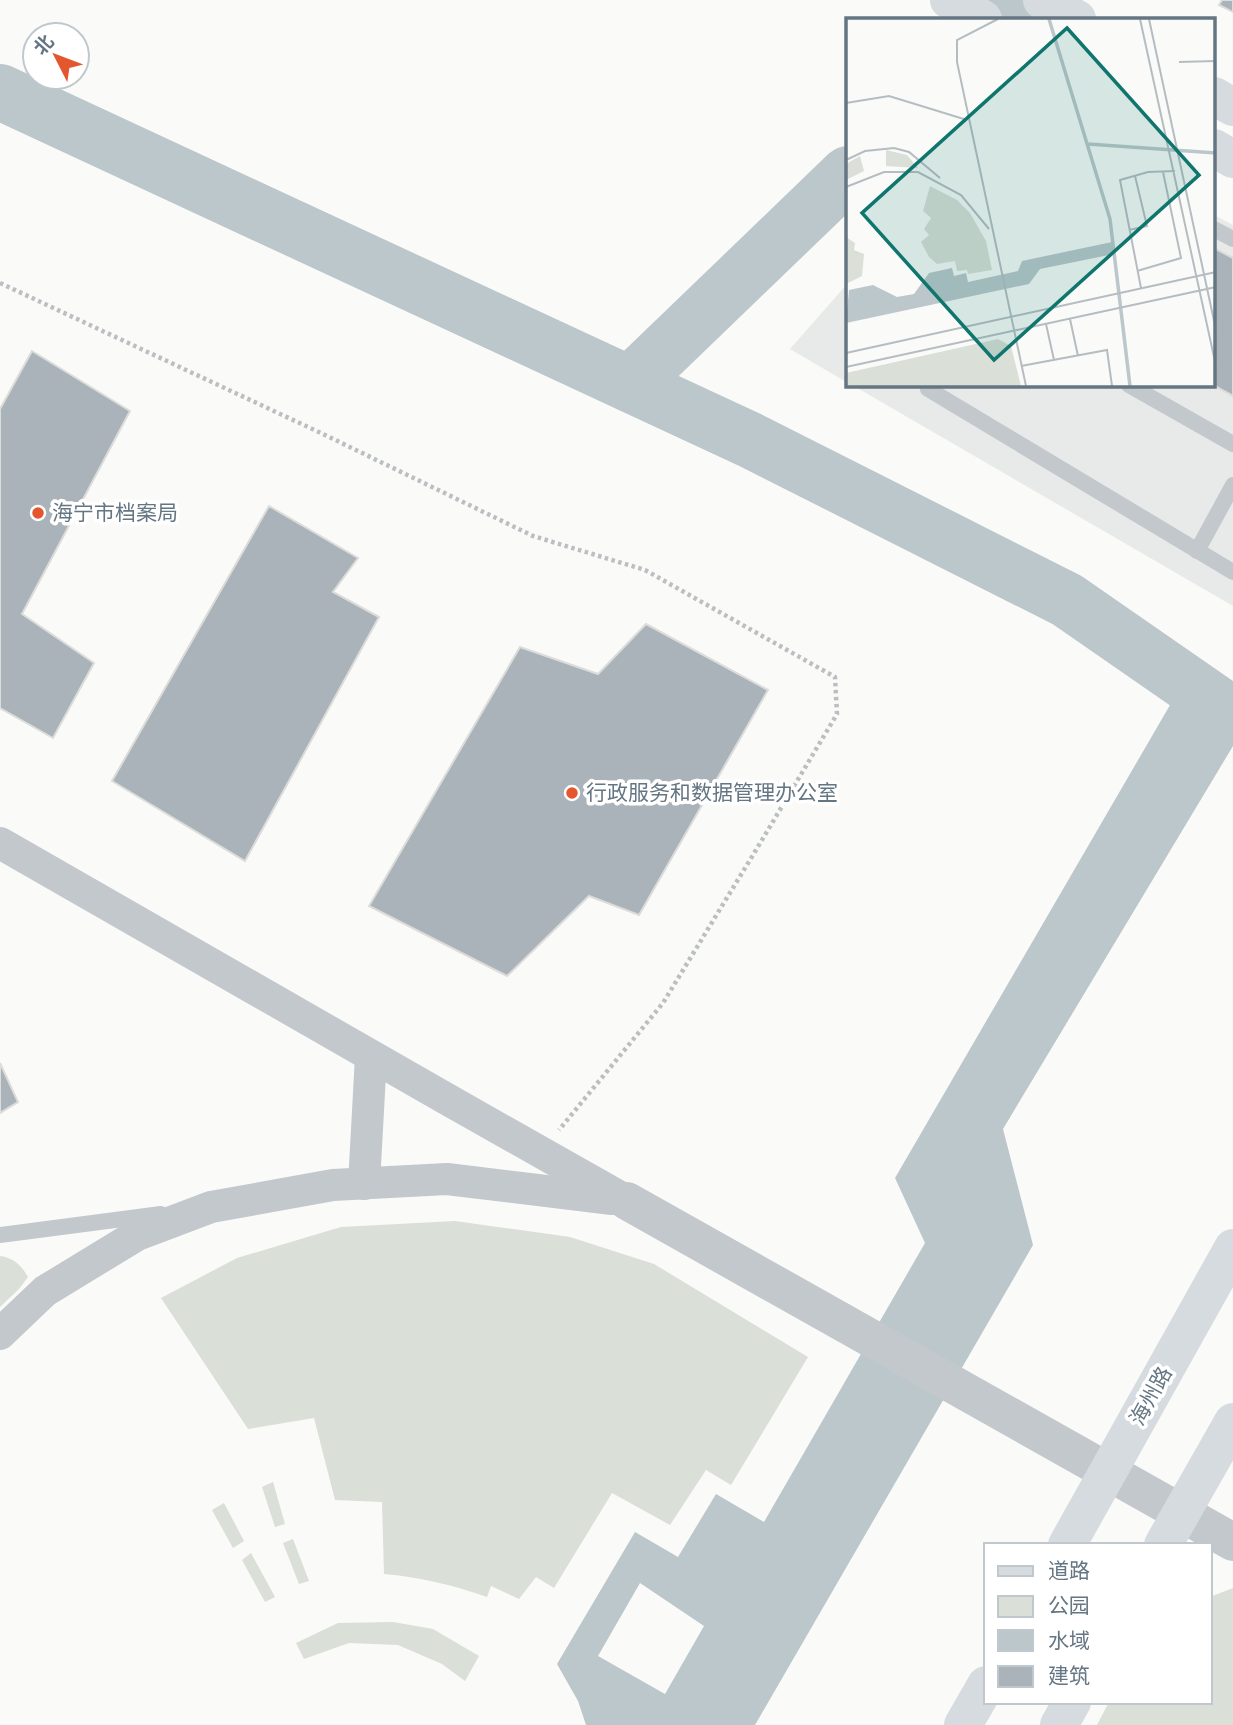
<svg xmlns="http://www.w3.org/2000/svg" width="1233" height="1725" font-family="'Fira Sans Condensed','Noto Sans SC',sans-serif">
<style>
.built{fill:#e8e9e9}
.green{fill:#dadfd7}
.water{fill:#bbc7cb;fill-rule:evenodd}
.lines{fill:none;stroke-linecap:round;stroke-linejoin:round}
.river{stroke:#bbc7cb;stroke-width:56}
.building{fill:#aab3b9;stroke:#dcdcda;stroke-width:2}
.path{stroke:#bbbfc2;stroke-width:4.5;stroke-dasharray:3.5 3.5;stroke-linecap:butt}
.service{stroke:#c3c8cc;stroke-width:16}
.minor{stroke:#c3c8cc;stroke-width:32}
.tertiary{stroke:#c3c8cc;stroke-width:38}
.secondary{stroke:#d6dbdf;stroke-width:38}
.primary{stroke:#d6dbdf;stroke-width:38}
.poi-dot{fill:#e4572e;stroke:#fff;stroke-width:2.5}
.labels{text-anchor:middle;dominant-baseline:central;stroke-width:7;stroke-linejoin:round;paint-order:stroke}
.poi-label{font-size:21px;fill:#657683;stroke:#fff;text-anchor:start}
.street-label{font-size:21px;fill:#657683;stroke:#fff}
.inset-river{fill:none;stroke:#bbc7cb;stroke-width:3.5}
.inset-road{fill:none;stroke:#b5bdc2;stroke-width:2}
.view{fill:#0f766e;fill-opacity:0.15;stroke:#0f766e;stroke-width:3.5}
.inset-edge{fill:none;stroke:#657683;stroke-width:3.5}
</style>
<rect width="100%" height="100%" fill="#fafaf8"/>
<!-- built -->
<g class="built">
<path d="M1214 215 1233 225V606L852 385H1214Z"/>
<path d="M848 283V383L790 349Z"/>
</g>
<!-- green -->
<g class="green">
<path d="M455 1221 570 1237 654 1264 808 1357 731 1485 706 1470 670 1525 612 1493 554 1588 536 1577 519 1599 491 1586 487 1597C453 1585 420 1577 384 1574L382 1502 335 1500 314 1418 248 1429 161 1298 237 1258 341 1227Z"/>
<path d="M0 1256C14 1258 21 1265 28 1277L19 1289 0 1307Z"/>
<path d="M273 1482 285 1524 275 1527 262 1487Z"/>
<path d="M224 1503 244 1541 233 1548 212 1510Z"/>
<path d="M293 1539 309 1581 299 1584 283 1543Z"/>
<path d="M251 1553 275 1597 265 1602 242 1560Z"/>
<path d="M1233 1588V1725H1097L1109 1702H1210V1597Z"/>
<path d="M393 1622 433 1629 479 1656 465 1681 442 1664 398 1645 349 1643 304 1659 296 1643 338 1623Z"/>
</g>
<!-- water -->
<path class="water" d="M1184 681 1233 715V746L1003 1129 1033 1245 755 1725H586L578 1701 557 1664 635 1532 678 1557 716 1494 764 1522 925 1243 895 1178ZM640 1583 704 1626 665 1694 598 1656Z"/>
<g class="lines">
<!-- river -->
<g class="river">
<path d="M1008 19 1028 0"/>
<path d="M0 92 750 440 1067 600 1233 715"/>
<path d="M630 384 848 174"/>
</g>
</g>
<!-- building -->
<g class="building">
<path d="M1222 0H1233V12L1219 5Z"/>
<path d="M1214 248 1233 258V396L1213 385Z"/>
<path d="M32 351 130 411 22 614 94 663 53 738 0 708V409Z"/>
<path d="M269 506 358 558 333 592 379 617 245 861 112 781Z"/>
<path d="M646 624 768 690 639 915 589 896 507 976 369 906 520 647 598 674Z"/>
<path d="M0 1063 18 1102 0 1113Z"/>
</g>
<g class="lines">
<!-- path -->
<path class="path" d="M0 283 323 434 533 536 645 570 835 677 837 714 756 850 663 1003 559 1130"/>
<!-- service -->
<g class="service">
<path d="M1214 229 1233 239"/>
<path d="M930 385 928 389 1233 572"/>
<path d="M1129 385 1233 444"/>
<path d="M1197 551 1233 485"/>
<path d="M0 1235 161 1214"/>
</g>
<!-- minor -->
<g class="minor">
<path d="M0 843 445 1098 627 1201"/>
<path d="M364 1184 371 1056"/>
<path d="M0 1334 45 1291 137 1235 211 1207 333 1185 447 1179 612 1199"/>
</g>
<!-- tertiary -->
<path class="tertiary" d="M627 1201 1233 1542"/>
<!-- secondary -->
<g class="secondary">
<path d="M949 0 983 19"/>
<path d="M1042 0 1077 19"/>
<path d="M1214 96 1233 107"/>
<path d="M1214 148 1233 159"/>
</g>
<!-- primary -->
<g class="primary">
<path d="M1067 1545 1233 1248"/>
<path d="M1163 1545 1233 1422"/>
<path d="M963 1725 986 1685"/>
<path d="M1059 1725 1072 1702"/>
</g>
</g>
<!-- markers -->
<g class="poi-dot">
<circle cx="38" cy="513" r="7"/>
<circle cx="572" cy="793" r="7"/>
</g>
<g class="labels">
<!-- poi labels -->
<g class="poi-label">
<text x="52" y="513">海宁市档案局</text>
<text x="586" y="793">行政服务和数据管理办公室</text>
</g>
<!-- street labels -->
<g class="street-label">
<text transform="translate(1151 1396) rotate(-61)">海州路</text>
</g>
</g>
<!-- overview -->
<g transform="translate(846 18)">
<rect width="369" height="369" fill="#fafaf8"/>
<path d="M40 132 61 137 72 150 40 148ZM14 138 18 153 0 162V146ZM84 168 111 182 124 195 140 223 146 252 122 256 121 252 111 253 109 243 91 246 83 239 75 224 83 217 78 211 85 200 77 193ZM0 219 9 225 8 232 18 236 16 258 0 266ZM152 321 165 328 175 368H0V355Z" fill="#dadfd7"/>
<path d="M266 224 268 236 194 251 183 266 0 305 3 272 27 267 51 279 68 276 83 255 106 250 108 258 120 255 122 264 172 253 176 243Z" fill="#bbc7cb"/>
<path class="inset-river" d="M203 1 264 201 284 368M242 126 370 135"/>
<path class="inset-road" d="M152 1 111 22V44L180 368M294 1 370 348M303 1 370 312M333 44 370 43M0 85 43 78 121 102M0 142 19 133 48 130 63 134 94 160M0 169 38 154H72L115 177 143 211M283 212 301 208 289 158M291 253 335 240 317 154M295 270 274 162 302 154 329 153M224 301 232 338M200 306 208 342M0 335 370 254M175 348 261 332 266 368M0 349 370 269"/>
<path class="view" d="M221 10 353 157 148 342 16 195Z"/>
<rect width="369" height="369" class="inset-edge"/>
</g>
<!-- legend -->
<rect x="984" y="1543" width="228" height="161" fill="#ffffff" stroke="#c1c8cd" stroke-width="2"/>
<rect x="998" y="1566" width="35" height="10" fill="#d6dbdf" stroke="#c1c8cd" stroke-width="2"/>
<text x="1048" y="1578" font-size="21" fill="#657683">道路</text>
<rect x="998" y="1596" width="35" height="21" fill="#dadfd7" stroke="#c1c8cd" stroke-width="2"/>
<text x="1048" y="1613" font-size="21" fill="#657683">公园</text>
<rect x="998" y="1630" width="35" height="21" fill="#bbc7cb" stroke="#c1c8cd" stroke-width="2"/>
<text x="1048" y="1648" font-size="21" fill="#657683">水域</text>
<rect x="998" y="1666" width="35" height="21" fill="#aab3b9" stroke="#c1c8cd" stroke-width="2"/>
<text x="1048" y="1683" font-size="21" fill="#657683">建筑</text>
<!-- north arrow -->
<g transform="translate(56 56) rotate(312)"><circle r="33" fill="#ffffff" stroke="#c1c8cd" stroke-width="2"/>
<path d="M0-5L12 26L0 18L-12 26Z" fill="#e4572e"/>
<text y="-10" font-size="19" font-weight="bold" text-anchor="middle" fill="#657683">北</text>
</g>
</svg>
